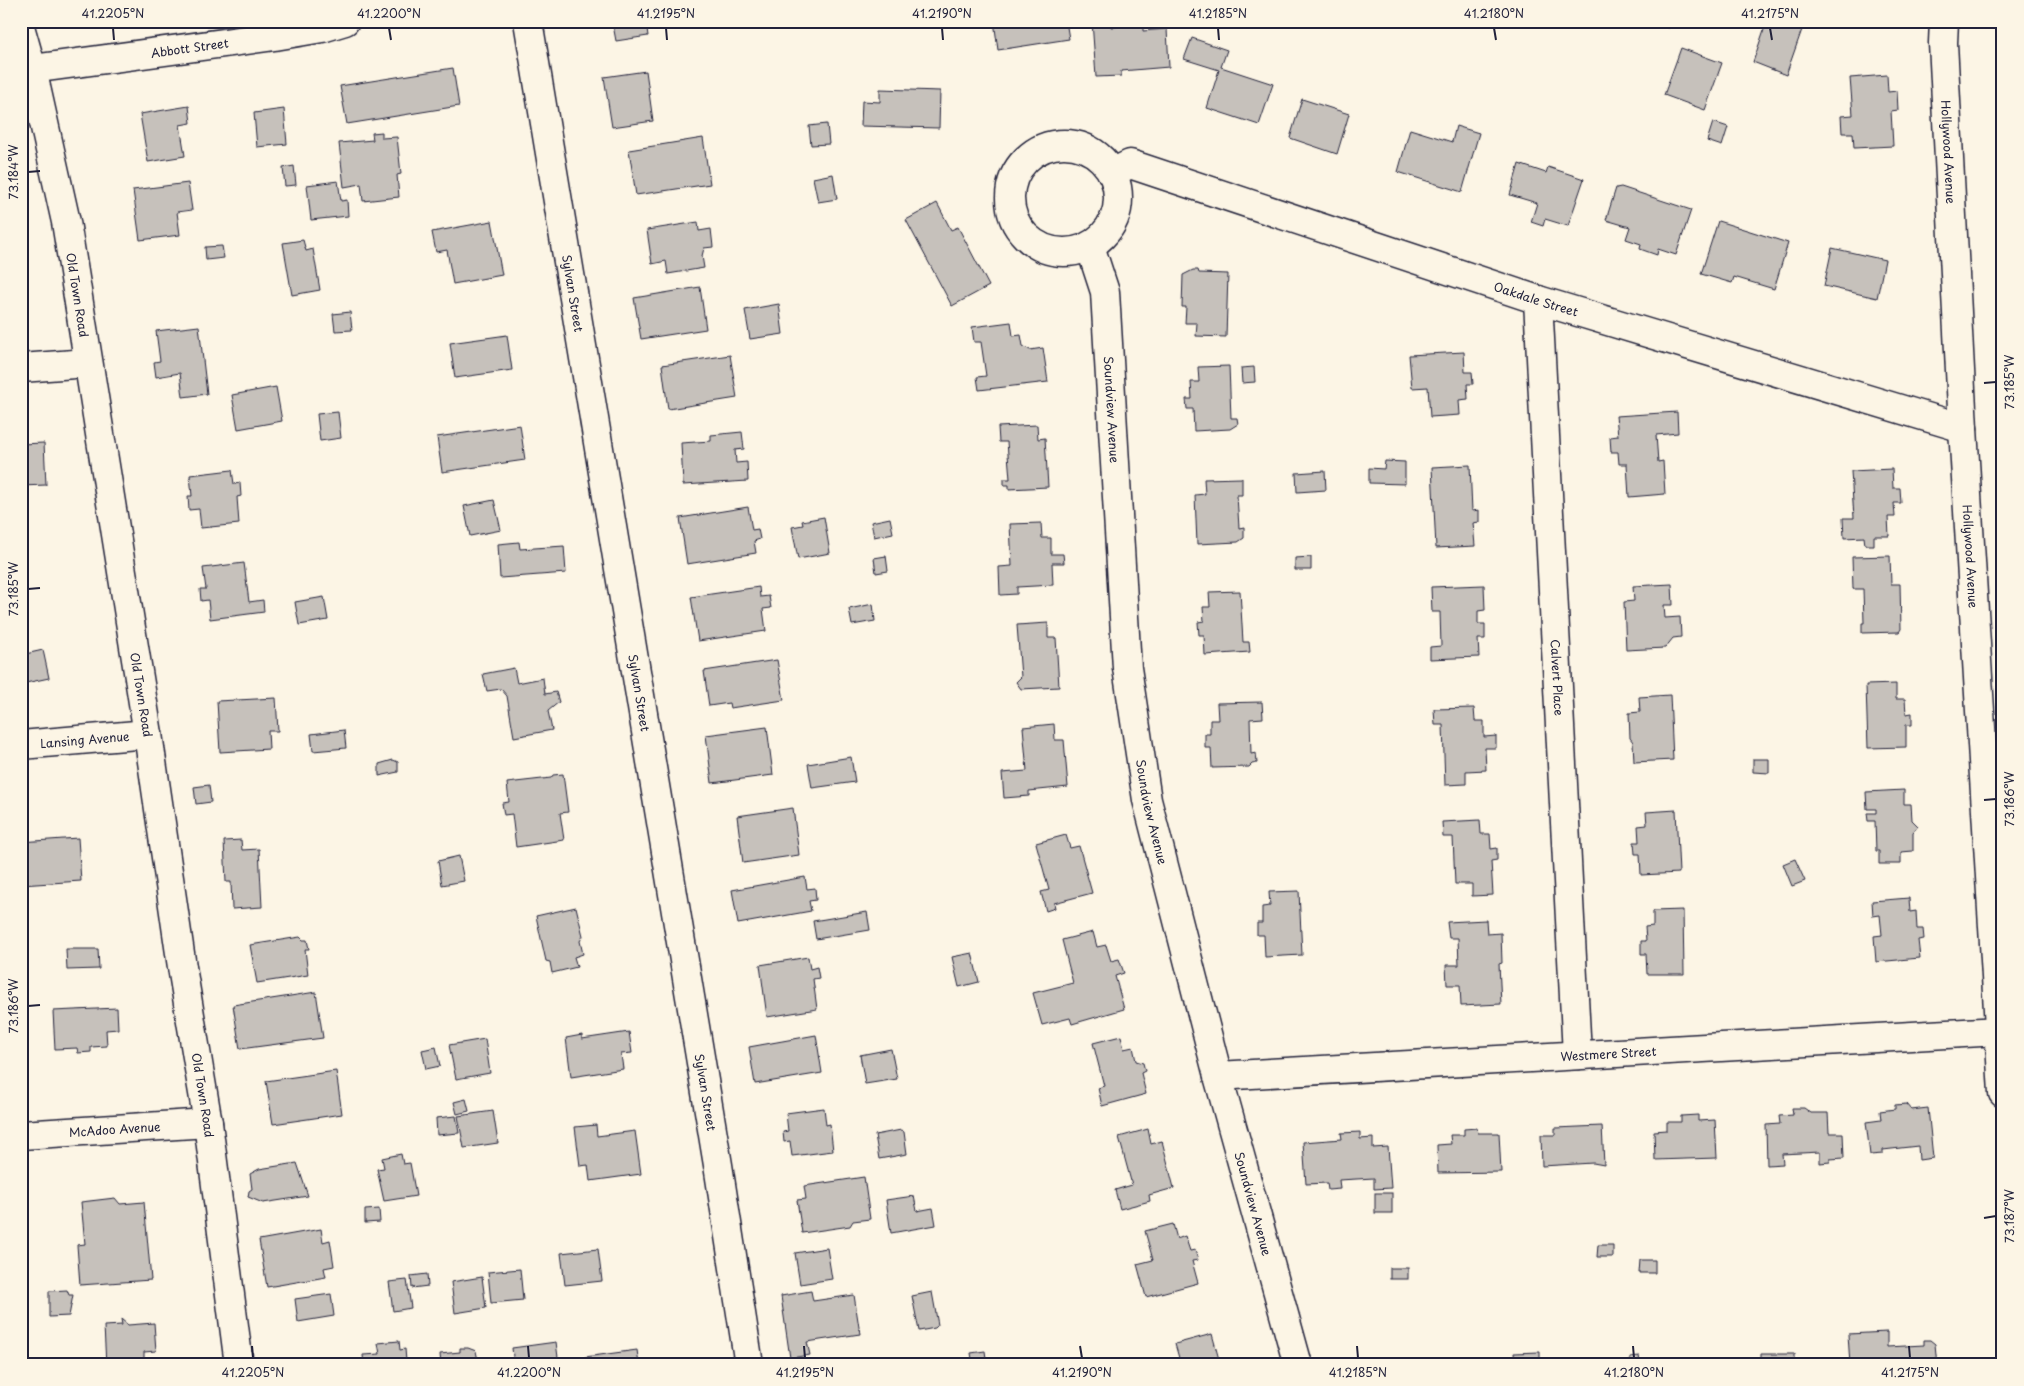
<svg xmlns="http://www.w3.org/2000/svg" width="2024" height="1386" font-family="'Playpen Sans',sans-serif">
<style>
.building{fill:#c6c1bb;stroke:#22223b}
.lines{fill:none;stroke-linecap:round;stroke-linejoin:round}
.minor-casing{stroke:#22223b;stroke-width:31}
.major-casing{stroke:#22223b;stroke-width:31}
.minor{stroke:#fcf5e5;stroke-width:28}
.major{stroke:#fcf5e5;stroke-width:28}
.ticks{fill:none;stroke:#22223b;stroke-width:2}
.labels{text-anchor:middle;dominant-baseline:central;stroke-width:4;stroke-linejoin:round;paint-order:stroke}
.street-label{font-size:12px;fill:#22223b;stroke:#fcf5e5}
.neatline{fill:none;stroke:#22223b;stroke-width:2}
.ticks-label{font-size:12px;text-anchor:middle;fill:#22223b}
</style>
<rect width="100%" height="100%" fill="#fcf5e5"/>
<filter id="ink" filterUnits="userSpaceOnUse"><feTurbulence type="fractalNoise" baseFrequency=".02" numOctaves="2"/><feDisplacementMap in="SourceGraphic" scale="10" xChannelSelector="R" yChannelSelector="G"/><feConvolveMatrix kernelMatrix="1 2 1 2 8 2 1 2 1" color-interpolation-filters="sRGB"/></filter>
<g filter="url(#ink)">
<!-- building -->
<g class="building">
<path d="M597 21H646L648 36 616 41 613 25 598 27Z"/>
<path d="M994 21H1066L1069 39 998 50Z"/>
<path d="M1092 21H1111V27L1143 25V31L1167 29 1169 67 1121 71V76L1096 77Z"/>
<path d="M1651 21H1672L1669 28Z"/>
<path d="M1767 21H1805L1786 75 1753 62Z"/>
<path d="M1192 38 1227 50 1221 67 1273 84 1259 125 1207 108 1219 70 1184 59Z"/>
<path d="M1681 48 1722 63 1705 110 1664 95Z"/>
<path d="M453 68 459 106 347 124 340 86Z"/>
<path d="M646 71 653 121 612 127 604 77Z"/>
<path d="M1887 75 1888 92 1897 91 1898 110 1891 111 1893 146 1854 148 1853 133H1842L1841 116 1853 115 1850 78Z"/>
<path d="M880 89 940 91 939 128 861 126 862 101 880 102Z"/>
<path d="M1302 99 1349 114 1337 154 1290 138Z"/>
<path d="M189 106 191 123 180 125 185 156 148 162 140 114Z"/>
<path d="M284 109 287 144 257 147 254 113Z"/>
<path d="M1713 122 1728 127 1722 146 1707 141Z"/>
<path d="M827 124 829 144 811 145 809 126Z"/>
<path d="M1456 126 1479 133 1462 192 1398 172 1410 129 1452 142Z"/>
<path d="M382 132V138L397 137 401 174 397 175 399 197 363 201 361 184 344 187 339 143 373 140 372 133Z"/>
<path d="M703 138 710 184 636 195 629 150Z"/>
<path d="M1519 164 1546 173 1548 167 1584 179 1568 226 1545 219 1543 226 1531 222 1537 203 1510 195Z"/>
<path d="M294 166 296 185 285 186 283 168Z"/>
<path d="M833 174 837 199 818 202 813 178Z"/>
<path d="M338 181 341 201 347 200 348 216 311 220 307 185Z"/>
<path d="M188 183 192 210 177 212 180 235 140 240 133 190Z"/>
<path d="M1621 187 1691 210 1676 255 1658 249 1657 255 1640 249 1641 244 1626 239 1630 227 1606 220 1616 188Z"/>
<path d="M937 203 951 230 958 227 989 286 952 306 906 220Z"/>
<path d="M492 221 502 275 453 284 447 250 436 252 432 232Z"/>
<path d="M1718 221 1788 243 1774 289 1734 277 1732 283 1701 274Z"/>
<path d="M698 222 699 231 711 229 713 247 704 248 702 256 704 268 668 274 666 261 652 264 647 230Z"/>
<path d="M303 240 306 251 313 249 320 290 292 295 283 243Z"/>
<path d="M222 246 224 258 206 260 205 247Z"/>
<path d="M1832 248 1885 260 1877 298 1824 286Z"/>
<path d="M1193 270H1198L1199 273 1228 274 1226 337 1196 336 1197 323H1185L1186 307H1182L1183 275Z"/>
<path d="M700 287 706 329 641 339 634 298Z"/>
<path d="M779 304 783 334 750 339 745 310Z"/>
<path d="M350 312 352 330 335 331 333 314Z"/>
<path d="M1011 322 1013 336 1021 335 1023 346 1030 350 1043 348 1048 382 979 390 977 377 986 376 981 342H974L972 327Z"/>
<path d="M199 326 207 394 183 397 180 373 156 377 154 362 160 361 156 331Z"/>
<path d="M507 335 512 370 455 378 450 343Z"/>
<path d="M1464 352 1465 372H1472L1473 384H1467L1468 399 1459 400 1460 415 1430 417 1428 387 1412 388 1409 355Z"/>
<path d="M730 355 737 398 668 409 662 365Z"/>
<path d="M1229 366 1231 418H1237L1238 424 1230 429 1194 431 1193 409H1187L1186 399H1192L1191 382H1199L1198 367Z"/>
<path d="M1254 367 1255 382 1242 383 1241 368Z"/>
<path d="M276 387 282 421 238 429 232 395Z"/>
<path d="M338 412 341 438 320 441 317 414Z"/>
<path d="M1677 412 1678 433 1656 435 1658 462 1663 461 1665 494 1629 497 1627 464H1619L1618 452H1611L1610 437 1618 436 1616 416Z"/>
<path d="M520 425 525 460 442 472 437 437Z"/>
<path d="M1037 425 1038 439 1045 438 1048 487 1009 489V485H1004V479H1010L1007 442H999L998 427Z"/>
<path d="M742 432 744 449 735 450 736 463 747 462 748 481 683 485 681 443 711 441V435Z"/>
<path d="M44 443 46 485 21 486V444Z"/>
<path d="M1385 461 1405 462V484L1369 483V468L1384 469Z"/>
<path d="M1470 465 1472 511 1479 510V522L1473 523 1475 546 1436 548 1432 467Z"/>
<path d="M1892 469 1893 488H1900L1901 503H1894L1895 517H1888L1889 536H1874V545H1865L1864 537 1844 538 1843 518H1854L1851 471Z"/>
<path d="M232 470 234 484 240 483 241 496 237 497 239 524 201 528 199 509 189 510 188 496H192L190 475Z"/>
<path d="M1325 471 1326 490 1297 492 1296 473Z"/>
<path d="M1242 478V495H1237L1239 528 1244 527V538L1238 542 1197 544 1195 495 1205 494 1204 479Z"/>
<path d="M494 500 501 530 470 536 464 506Z"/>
<path d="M748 507 752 530 758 529 760 539 754 541 756 553 687 564 680 518Z"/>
<path d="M824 517 830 553 798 559 792 527 803 525 802 521Z"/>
<path d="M890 518 893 533 874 537 871 522Z"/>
<path d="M1041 523 1042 538H1051V554H1063L1064 563H1052L1053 585 1017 587V594L1000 595 999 567 1012 566 1010 524Z"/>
<path d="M519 542 520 549 564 546 566 573 500 578 498 544Z"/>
<path d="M886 556 888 571 876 573 874 558Z"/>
<path d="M1890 556 1891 584H1900L1901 629 1899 632 1862 633V623H1864L1863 589H1853L1852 557Z"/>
<path d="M1311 557V570H1295V558Z"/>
<path d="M244 563 249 602 263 600 264 612 210 619 208 600 201 601 200 589H206L203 568Z"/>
<path d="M1672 584 1673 605H1664L1665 618 1680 617 1681 637 1673 638 1665 648 1626 650 1624 602 1634 601 1633 586Z"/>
<path d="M1484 585 1485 610 1478 611V624H1485V639H1478L1479 657 1430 659V647L1441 646 1440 612H1432L1431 587Z"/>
<path d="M759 587 760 597 769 596 771 608 763 609 766 631 698 641 691 597Z"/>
<path d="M1240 591 1243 642H1249L1250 652 1205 655 1204 635H1199L1198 622 1204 621 1203 607H1210L1209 592Z"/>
<path d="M324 597 328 620 299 625 295 602Z"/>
<path d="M873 604 875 621 852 625 849 609Z"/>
<path d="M1048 623V638H1056L1059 687 1021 689 1016 682 1021 677 1017 625Z"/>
<path d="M43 650 49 678 21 684V655Z"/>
<path d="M777 660 784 700 730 708 729 703 709 706 704 671Z"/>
<path d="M514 668 517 683 543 678 545 694 556 692 559 702 548 711 552 730 514 737 507 696 501 689 487 691 483 674Z"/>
<path d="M1896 684V699H1905L1906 714 1912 713V725H1906V747L1868 748 1866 685Z"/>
<path d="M1670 695 1673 760 1634 762 1633 742 1630 738 1629 713 1640 712 1639 697Z"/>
<path d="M276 698 278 731H268L269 749 220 752 217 701Z"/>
<path d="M1262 702 1263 718 1250 719 1251 754 1256 753 1257 763 1252 764 1249 767 1212 768 1211 748H1205V734H1210V720H1218L1217 703Z"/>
<path d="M1474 708 1475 721H1484V737L1496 736V748H1485L1486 770 1466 771V784L1445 785 1443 725H1435L1434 709Z"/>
<path d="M1054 724 1055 740H1064L1068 787 1029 791V796L1004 798 1002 773 1027 771 1023 727Z"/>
<path d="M767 727 773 775 712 783 706 735Z"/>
<path d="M344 730 346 748 313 751 311 734Z"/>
<path d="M851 757 855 782 812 788 808 764Z"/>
<path d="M1753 759H1769V773L1753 772Z"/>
<path d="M393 760 398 762V772L379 776V764Z"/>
<path d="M563 774 568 812 560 813 564 840 516 847 512 814 504 815 502 803 509 802 507 783 551 778 553 775Z"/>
<path d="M209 785 211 802 196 804 194 787Z"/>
<path d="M1904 790V804H1911L1912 820 1918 826 1913 832V851L1901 852V864H1879V851H1876L1875 821H1868L1867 813H1876V809H1867L1866 792Z"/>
<path d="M793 808 799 855 743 863 737 816Z"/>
<path d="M1676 810 1679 873 1641 875 1640 854H1635L1634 842H1639L1638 826 1647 825 1646 812Z"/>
<path d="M1480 820 1481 834H1490L1491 849 1497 848V860L1491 861 1493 895 1472 896V884H1455L1453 837H1443L1442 822Z"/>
<path d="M1066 835 1070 848 1079 846 1092 893 1054 903 1055 908 1046 911 1041 892 1049 890 1036 843Z"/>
<path d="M78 838 81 881 21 885V842Z"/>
<path d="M241 840 242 850 259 849 262 907 232 909 231 882H226L224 841Z"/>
<path d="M459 856 464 881 442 885 438 861Z"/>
<path d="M1795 859 1805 881 1792 886 1783 864Z"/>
<path d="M805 877 807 889 815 888 816 900 809 901 811 911 738 924 732 890Z"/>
<path d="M1299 891 1302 955 1265 957 1264 935H1257V923H1262V907L1270 906 1269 892Z"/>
<path d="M1909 898 1910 912 1916 911 1917 929H1923L1924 939 1918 940 1920 958 1876 962 1874 936 1882 935 1880 915 1873 916 1872 901Z"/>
<path d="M576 907 583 936 580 941 583 954 574 957 577 967 552 973 550 962 546 961 536 916Z"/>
<path d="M1683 910 1684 974H1647L1646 954H1641V941H1646L1645 927 1653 926V911Z"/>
<path d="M867 912 870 930 816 939 813 921Z"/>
<path d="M1486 920 1487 934 1501 933 1502 963 1499 964 1501 1004 1461 1006 1460 985H1447L1446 965H1459L1458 938H1449L1447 922Z"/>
<path d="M1093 932 1097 947 1106 945 1111 961 1119 959 1124 973 1115 976 1124 1009 1072 1024 1070 1018 1042 1025 1033 993 1073 983 1062 940Z"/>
<path d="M300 937 303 940H307L309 949H305L308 975 257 983 250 945Z"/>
<path d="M66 949H98L99 969 67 970Z"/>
<path d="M972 953 979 982 959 987 952 957Z"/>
<path d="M808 957 810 969 817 967 819 978 813 979 817 1009 767 1017 760 965Z"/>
<path d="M316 992 323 1038 240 1049 233 1005Z"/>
<path d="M117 1008 118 1029 106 1030 107 1046 91 1047V1052L78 1053 77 1048 55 1049 53 1011Z"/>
<path d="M629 1032 632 1053 621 1054 623 1069 571 1077 566 1038 582 1035V1039Z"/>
<path d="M816 1035 822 1073 755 1084 749 1047Z"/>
<path d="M1121 1036 1124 1049 1133 1047 1136 1061 1143 1063 1145 1071 1141 1073 1146 1094 1102 1106 1098 1088 1104 1086 1093 1043Z"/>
<path d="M485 1039 490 1073 456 1079 449 1045Z"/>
<path d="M436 1047 440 1066 426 1069 422 1050Z"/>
<path d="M891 1049 897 1079 865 1084 860 1055Z"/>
<path d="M336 1071 342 1114 273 1124 266 1081Z"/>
<path d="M466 1099 469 1111 457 1114 454 1102Z"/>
<path d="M1906 1104 1911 1110 1928 1108 1933 1158 1919 1160 1918 1146 1883 1150V1154L1870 1155 1866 1122 1881 1120 1880 1111 1895 1109V1105Z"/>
<path d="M824 1108 826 1125 830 1124 833 1151 792 1156 790 1141 784 1142 783 1132 788 1131 786 1113Z"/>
<path d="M1792 1108H1804L1811 1113H1828L1829 1133H1843L1844 1158 1830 1159V1162L1820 1163V1152L1782 1154 1783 1164 1767 1165 1766 1125 1780 1124 1779 1116 1793 1115Z"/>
<path d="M493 1111 498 1143 464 1148 458 1116Z"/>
<path d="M1698 1115V1121L1715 1120 1717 1158 1655 1160 1654 1131 1667 1130V1122H1681V1116Z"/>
<path d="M456 1116 459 1133 437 1135 436 1118Z"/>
<path d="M596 1125 597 1136 635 1131 641 1174 590 1181 588 1165 580 1166 575 1127Z"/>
<path d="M1602 1126 1604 1165 1593 1163 1542 1166 1541 1135H1555V1128Z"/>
<path d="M1477 1128 1478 1133H1499L1501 1172 1438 1173 1437 1145 1451 1144 1450 1135H1464V1129Z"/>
<path d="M1148 1129 1151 1144 1162 1141 1174 1188 1149 1195 1150 1201 1120 1209 1115 1190 1132 1185 1119 1137Z"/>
<path d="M901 1130 904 1132 907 1154 879 1159 875 1135Z"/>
<path d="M1360 1132V1139L1373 1138V1148L1388 1147 1391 1188 1374 1189V1178L1339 1180 1340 1189 1328 1190 1327 1183 1306 1184 1303 1142 1342 1139 1341 1133Z"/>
<path d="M401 1154 403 1164 410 1163 416 1196 384 1201 377 1169 384 1168 382 1158Z"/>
<path d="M297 1163 308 1196 263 1203 248 1197 249 1191 252 1189 250 1174 259 1169Z"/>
<path d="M864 1177 870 1219 853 1221 850 1226 802 1233 797 1200 806 1199 804 1186Z"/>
<rect x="1375" y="1193" width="17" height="20"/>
<path d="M914 1196 917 1211 933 1208 936 1225 891 1233 886 1200Z"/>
<path d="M115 1198 120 1204 144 1202 151 1280 80 1285 77 1245 85 1244 81 1202Z"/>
<path d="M21 1208H24L26 1250H21Z"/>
<path d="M379 1209 380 1222 365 1223V1210Z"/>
<path d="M1173 1224 1177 1239 1185 1236 1190 1251 1195 1250 1198 1260 1192 1261 1198 1283 1146 1297 1137 1264 1153 1260 1145 1231Z"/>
<path d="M321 1229 323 1242 330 1240 334 1266 324 1268 326 1277 267 1287 259 1240Z"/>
<path d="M1598 1245H1613V1257H1597Z"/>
<path d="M827 1248 832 1279 800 1284 795 1253Z"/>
<path d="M598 1249 602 1281 565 1285 561 1253Z"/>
<path d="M1640 1260H1655V1273H1639Z"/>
<rect x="1390" y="1268" width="18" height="11"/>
<path d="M520 1269 523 1300 491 1303 488 1272Z"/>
<path d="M427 1274 428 1286 412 1288 411 1276Z"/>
<path d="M482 1277 486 1308 455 1313 451 1282Z"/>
<path d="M407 1280 411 1308 393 1311 389 1282Z"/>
<path d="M67 1290 69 1295H73L69 1316 49 1317V1291Z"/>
<path d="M811 1291 813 1301 854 1295 860 1334 807 1342 810 1355 790 1358 781 1296Z"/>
<path d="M932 1292 938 1325 935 1328 919 1331 912 1296Z"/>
<path d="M331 1294 334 1316 298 1322 295 1299Z"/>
<path d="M121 1319 128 1325 154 1323 156 1351 144 1352V1365H106L104 1326 122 1325Z"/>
<path d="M1887 1332V1347L1924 1345V1340H1930L1935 1344 1937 1365H1850L1848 1334Z"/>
<path d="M1212 1334 1220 1363 1222 1365H1181L1175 1344Z"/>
<path d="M399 1341 400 1350 405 1349 406 1361 401 1362 402 1365H364L363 1355 380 1354 378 1343Z"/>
<path d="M556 1342 559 1365H514L512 1348Z"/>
<path d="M460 1348H468L476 1351 479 1365H441L440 1354 460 1352Z"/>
<path d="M637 1350 639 1365H587L585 1357Z"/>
<path d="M985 1351 987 1365H939L972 1359 971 1353Z"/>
<path d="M1540 1352V1365H1515L1514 1353Z"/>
<path d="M1761 1354H1794V1365H1743V1361H1761Z"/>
<path d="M1639 1356 1640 1362 1691 1360V1365H1630V1357Z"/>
</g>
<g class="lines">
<defs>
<g id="minor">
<path id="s1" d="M528 21 718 1165 749 1365"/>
<path id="s2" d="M1944 21 1943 43 1963 428 2003 1093"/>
<path id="s3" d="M32 69 275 36 322 28 345 21"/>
<circle cx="1064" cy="198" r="54"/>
<path id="s4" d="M1112 173 1130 164 1538 300 1963 428"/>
<path id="s5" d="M1090 246 1105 292 1127 668 1147 800 1218 1076 1298 1365"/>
<path id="s6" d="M1538 300 1577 1055"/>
<path d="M21 368 88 363"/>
<path id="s7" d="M21 745 148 734"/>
<path id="s8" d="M1218 1076 1999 1031"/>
<path id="s9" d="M21 1135 208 1123"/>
</g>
<g id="major">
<path id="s10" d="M21 30 32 69 66 222 148 734 182 967 208 1123 239 1365"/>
</g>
</defs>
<!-- minor casing -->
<use href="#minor" class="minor-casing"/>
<!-- major casing -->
<use href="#major" class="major-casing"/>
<!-- minor -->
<use href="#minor" class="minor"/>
<!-- major -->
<use href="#major" class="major"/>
</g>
</g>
<!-- ticks -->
<path class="ticks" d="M113 28 114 40M389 28 391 40M666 28 667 40M942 28 943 40M1218 28 1219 40M1494 28 1496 40M1770 28 1772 40M28 172 40 171M1984 383 1996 382M28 589 40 588M1984 800 1996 799M28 1006 40 1005M1984 1218 1996 1216M252 1346 253 1358M528 1346 529 1358M804 1346 805 1358M1080 1346 1082 1358M1357 1346 1358 1358M1633 1346 1634 1358M1909 1346 1910 1358"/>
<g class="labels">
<!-- street labels -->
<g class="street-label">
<text stroke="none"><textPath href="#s3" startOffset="159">Abbott Street</textPath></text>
<text stroke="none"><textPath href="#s2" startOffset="131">Hollywood Avenue</textPath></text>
<text stroke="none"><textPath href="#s1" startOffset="276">Sylvan Street</textPath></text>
<text stroke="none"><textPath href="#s10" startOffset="271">Old Town Road</textPath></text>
<text stroke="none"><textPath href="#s4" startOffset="448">Oakdale Street</textPath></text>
<text stroke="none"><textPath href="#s5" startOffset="166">Soundview Avenue</textPath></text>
<text stroke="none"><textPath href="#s2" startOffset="536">Hollywood Avenue</textPath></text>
<text stroke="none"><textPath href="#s6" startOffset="378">Calvert Place</textPath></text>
<text stroke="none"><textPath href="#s1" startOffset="681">Sylvan Street</textPath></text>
<text stroke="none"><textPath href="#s10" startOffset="676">Old Town Road</textPath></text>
<text stroke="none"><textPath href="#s7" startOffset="64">Lansing Avenue</textPath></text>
<text stroke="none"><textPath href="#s5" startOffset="571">Soundview Avenue</textPath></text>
<text stroke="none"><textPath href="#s8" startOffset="391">Westmere Street</textPath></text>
<text stroke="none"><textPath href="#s1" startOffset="1086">Sylvan Street</textPath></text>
<text stroke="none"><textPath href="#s10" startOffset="1081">Old Town Road</textPath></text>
<text stroke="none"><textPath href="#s9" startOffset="94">McAdoo Avenue</textPath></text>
<text stroke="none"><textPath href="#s5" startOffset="976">Soundview Avenue</textPath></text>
</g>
</g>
<!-- margin -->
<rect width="2024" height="1386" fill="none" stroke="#fcf5e5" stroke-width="55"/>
<rect x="28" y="28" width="1968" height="1330" class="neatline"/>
<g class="ticks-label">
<text x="113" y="18">41.2205°N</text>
<text x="389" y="18">41.2200°N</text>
<text x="666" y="18">41.2195°N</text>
<text x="942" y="18">41.2190°N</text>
<text x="1218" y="18">41.2185°N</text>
<text x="1494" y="18">41.2180°N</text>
<text x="1770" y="18">41.2175°N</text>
<text transform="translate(14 172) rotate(-90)" y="4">73.184°W</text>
<text transform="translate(2010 382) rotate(-90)" y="4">73.185°W</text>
<text transform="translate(14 589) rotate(-90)" y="4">73.185°W</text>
<text transform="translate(2010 799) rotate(-90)" y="4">73.186°W</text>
<text transform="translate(14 1006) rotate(-90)" y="4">73.186°W</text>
<text transform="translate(2010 1216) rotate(-90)" y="4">73.187°W</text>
<text x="253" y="1377">41.2205°N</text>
<text x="529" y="1377">41.2200°N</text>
<text x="805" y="1377">41.2195°N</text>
<text x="1082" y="1377">41.2190°N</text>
<text x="1358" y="1377">41.2185°N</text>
<text x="1634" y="1377">41.2180°N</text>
<text x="1910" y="1377">41.2175°N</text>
</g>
</svg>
